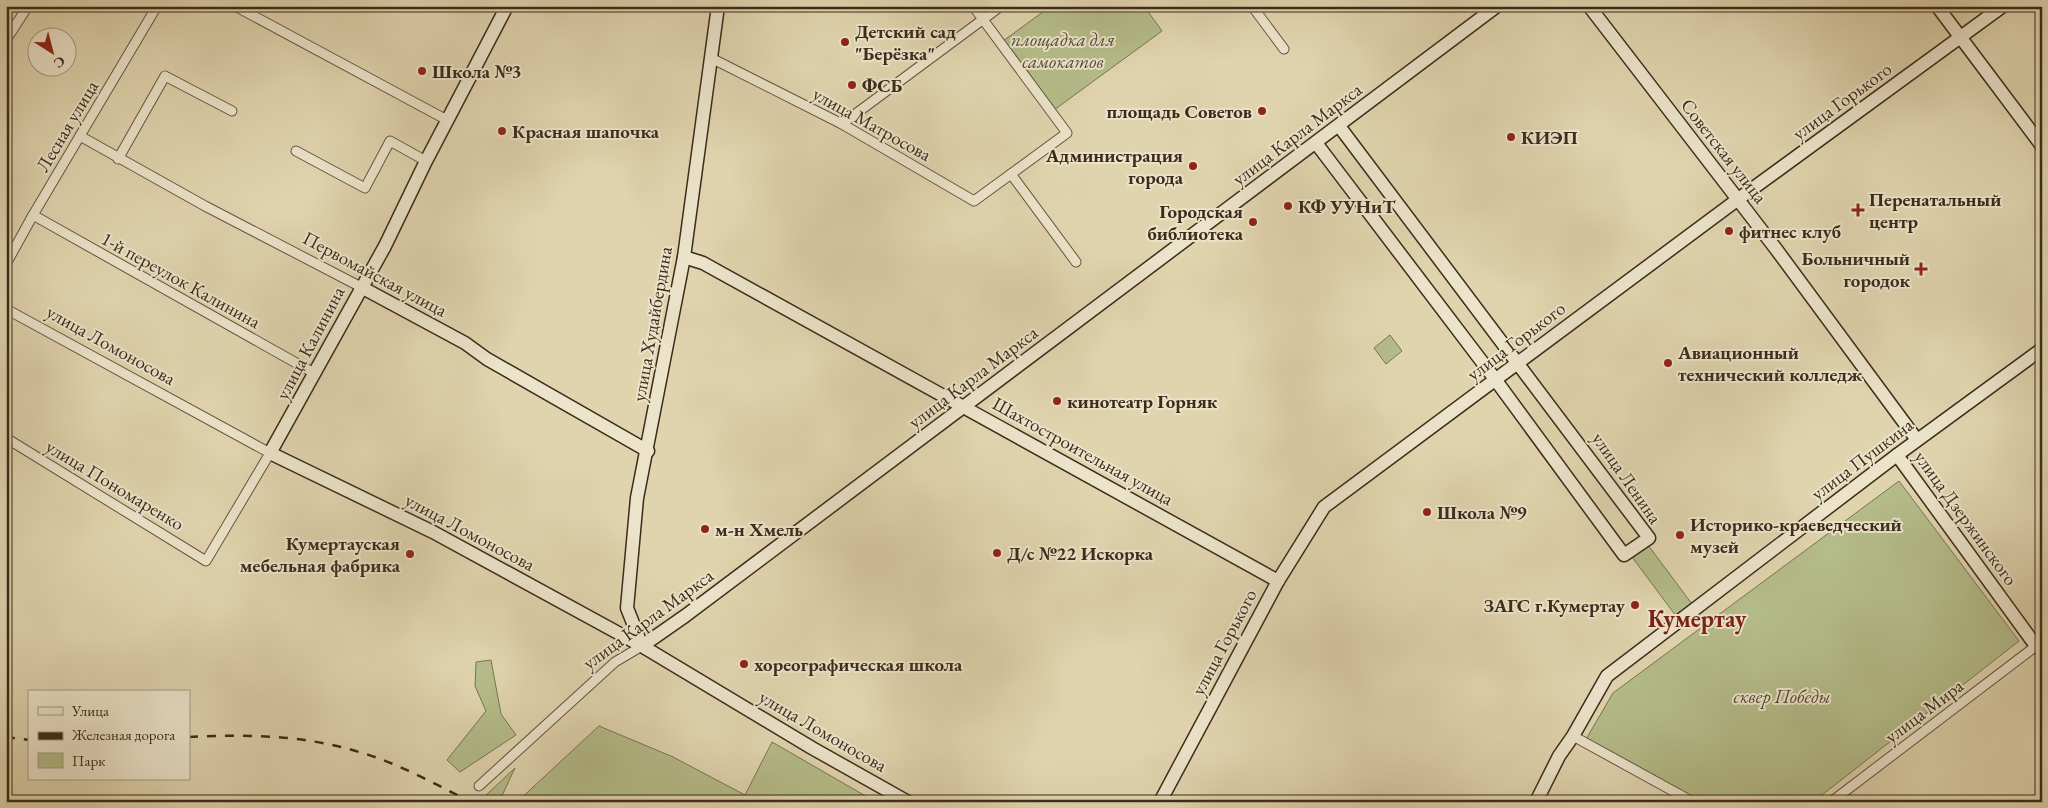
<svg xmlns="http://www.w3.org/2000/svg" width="2048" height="808" font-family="'EB Garamond',serif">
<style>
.green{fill:#b4bc89;stroke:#787452}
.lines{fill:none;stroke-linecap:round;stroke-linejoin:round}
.street-casing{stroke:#64563f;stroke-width:11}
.secondary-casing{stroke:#3b2c1a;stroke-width:15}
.street{stroke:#ebe3ca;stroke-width:9}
.secondary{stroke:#ebe3ca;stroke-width:12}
.rail{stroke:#3b2c1a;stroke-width:2.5;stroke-dasharray:9 9;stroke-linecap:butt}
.poi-dot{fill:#8f2418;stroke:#ebe3ca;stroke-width:2}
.labels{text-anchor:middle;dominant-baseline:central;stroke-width:4;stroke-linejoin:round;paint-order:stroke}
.poi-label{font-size:19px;font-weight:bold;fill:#3b2c1a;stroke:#ebe3ca;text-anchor:start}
.park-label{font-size:19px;font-style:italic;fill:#534930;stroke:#ebe3ca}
.street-label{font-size:19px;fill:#3b2c1a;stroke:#ebe3ca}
.district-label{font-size:24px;font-weight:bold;fill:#7a1f14;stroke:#ebe3ca}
</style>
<rect width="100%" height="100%" fill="#e0d4ae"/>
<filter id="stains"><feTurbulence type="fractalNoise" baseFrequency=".004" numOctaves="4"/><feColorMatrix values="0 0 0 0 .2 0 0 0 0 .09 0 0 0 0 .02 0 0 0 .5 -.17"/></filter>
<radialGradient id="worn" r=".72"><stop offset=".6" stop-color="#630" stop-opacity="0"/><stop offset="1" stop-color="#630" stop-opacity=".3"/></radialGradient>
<!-- green -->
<g class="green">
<path d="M1051 6H1144L1162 31 1054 110 1003 41Z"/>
<path d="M1390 335 1402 351 1386 364 1374 348Z"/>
<path d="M1899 481 2019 641 1813 802H1695L1585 741 1613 693Z"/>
<path d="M1648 545 1692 604 1676 616 1632 557Z"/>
<path d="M491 660 501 714 516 735 460 772 447 760 486 711 475 686 476 662Z"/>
<path d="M599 726 673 757 745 795 772 742 876 802H517Z"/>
<path d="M515 768 499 802H491L484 797Z"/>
</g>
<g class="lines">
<defs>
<g id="street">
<path d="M235 6 447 120"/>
<path d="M973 6 1067 133 1011 174"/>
<path d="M1252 6 1284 49"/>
<path d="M6 40 28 6"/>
<path d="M711 58 842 124 974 201 1011 174 1076 262"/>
<path d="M842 124 1001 6"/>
<path d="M80 136 205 206 361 287"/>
<path d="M296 151 365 188 390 141 426 161"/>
<path d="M118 159 165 76 232 111"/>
<path d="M33 215 314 373"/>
<path d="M6 264 33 215 157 6"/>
<path d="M6 309 270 453 206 561 6 438"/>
<path d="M1573 736 1693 802"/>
<path d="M479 786 615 662 642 646"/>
<path d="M1831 802 2036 646"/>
</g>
<g id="secondary">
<path d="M507 6 426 161 385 246 270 453 433 532 642 646 812 748 908 802"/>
<path d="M1589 6 1776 249 1917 440"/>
<path d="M1937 6 2042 146"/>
<path d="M1316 143 1489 371 1624 555 1649 538 1339 126"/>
<path d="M684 257 703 263 1278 581"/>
<path d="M361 287 465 343 487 359 648 451"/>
<path d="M1897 455 2036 646 2042 650"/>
<path d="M642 646 685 616 1497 6"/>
<path d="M642 646 627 608 637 498 684 257 718 6"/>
<path d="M1160 802 1278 581 1324 507 1737 200 2003 6"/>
<path d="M1536 802 1559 756 1573 736 1607 676 1897 455 2042 349"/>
</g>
</defs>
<!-- street casing -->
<use href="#street" class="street-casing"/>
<!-- secondary casing -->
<use href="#secondary" class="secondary-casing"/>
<!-- street -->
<use href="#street" class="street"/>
<!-- secondary -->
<use href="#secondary" class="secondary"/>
<!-- rail -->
<g class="rail">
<path d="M6 737 29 740"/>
<path d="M189 737C246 734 304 735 359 752 398 763 435 784 471 802"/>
</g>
</g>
<!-- markers -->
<g class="poi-dot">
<circle cx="845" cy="42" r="5"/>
<circle cx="422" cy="71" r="5"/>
<circle cx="852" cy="85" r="5"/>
<circle cx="1262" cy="111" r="5"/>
<circle cx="502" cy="131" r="5"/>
<circle cx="1511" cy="137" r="5"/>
<circle cx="1193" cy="166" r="5"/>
<circle cx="1288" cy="206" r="5"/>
<path d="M1855.5 202.5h5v5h5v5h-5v5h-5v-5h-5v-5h5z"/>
<circle cx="1253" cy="222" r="5"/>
<circle cx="1729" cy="231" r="5"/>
<path d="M1918.5 261.5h5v5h5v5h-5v5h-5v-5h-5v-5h5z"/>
<circle cx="1668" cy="363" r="5"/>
<circle cx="1057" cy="401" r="5"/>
<circle cx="1427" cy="512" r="5"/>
<circle cx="705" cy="529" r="5"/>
<circle cx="1680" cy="535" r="5"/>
<circle cx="997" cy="553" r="5"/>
<circle cx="410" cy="554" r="5"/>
<circle cx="1635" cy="605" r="5"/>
<circle cx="744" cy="664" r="5"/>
</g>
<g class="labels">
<!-- poi labels -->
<g class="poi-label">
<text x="855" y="31">Детский сад<tspan x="855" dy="22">"Берёзка"</tspan></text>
<text x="432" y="71">Школа №3</text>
<text x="862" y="85">ФСБ</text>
<text x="1252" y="111" text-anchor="end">площадь Советов</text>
<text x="512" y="131">Красная шапочка</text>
<text x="1521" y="137">КИЭП</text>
<text x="1183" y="155" text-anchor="end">Администрация<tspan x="1183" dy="22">города</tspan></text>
<text x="1869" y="199">Перенатальный<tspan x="1869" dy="22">центр</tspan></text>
<text x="1298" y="206">КФ УУНиТ</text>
<text x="1243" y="211" text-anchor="end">Городская<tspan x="1243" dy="22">библиотека</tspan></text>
<text x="1739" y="231">фитнес клуб</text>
<text x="1910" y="258" text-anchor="end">Больничный<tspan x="1910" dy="22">городок</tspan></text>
<text x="1678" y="352">Авиационный<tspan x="1678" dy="22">технический колледж</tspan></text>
<text x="1067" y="401">кинотеатр Горняк</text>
<text x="1437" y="512">Школа №9</text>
<text x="1690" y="524">Историко-краеведческий<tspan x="1690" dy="22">музей</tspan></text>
<text x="715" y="529">м-н Хмель</text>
<text x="400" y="543" text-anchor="end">Кумертауская<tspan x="400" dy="22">мебельная фабрика</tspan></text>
<text x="1007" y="553">Д/с №22 Искорка</text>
<text x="1625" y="605" text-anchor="end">ЗАГС г.Кумертау</text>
<text x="754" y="664">хореографическая школа</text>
</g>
<!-- park labels -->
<g class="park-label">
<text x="1063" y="39">площадка для<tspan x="1063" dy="22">самокатов</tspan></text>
<text x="1782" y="696">сквер Победы</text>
</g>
<!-- street labels -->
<g class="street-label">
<text transform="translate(1842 101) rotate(-36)">улица Горького</text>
<text transform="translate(872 124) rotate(29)">улица Матросова</text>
<text transform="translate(67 126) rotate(-59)">Лесная улица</text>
<text transform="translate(1297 134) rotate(-37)">улица Карла Маркса</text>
<text transform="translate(1724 151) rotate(52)">Советская улица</text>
<text transform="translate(375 274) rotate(28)">Первомайская улица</text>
<text transform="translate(181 280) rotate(29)">1-й переулок Калинина</text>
<text transform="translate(652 324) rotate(-80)">улица Худайбердина</text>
<text transform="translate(1516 341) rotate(-37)">улица Горького</text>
<text transform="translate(310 343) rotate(-62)">улица Калинина</text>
<text transform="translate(111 345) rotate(29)">улица Ломоносова</text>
<text transform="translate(973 377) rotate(-37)">улица Карла Маркса</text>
<text transform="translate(1083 451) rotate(29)">Шахтостроительная улица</text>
<text transform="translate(1862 459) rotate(-37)">улица Пушкина</text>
<text transform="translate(1627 478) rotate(55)">улица Ленина</text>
<text transform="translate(115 485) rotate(31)">улица Пономаренко</text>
<text transform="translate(1966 518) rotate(54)">улица Дзержинского</text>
<text transform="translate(470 532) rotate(28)">улица Ломоносова</text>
<text transform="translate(648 619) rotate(-36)">улица Карла Маркса</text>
<text transform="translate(1224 642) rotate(-62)">улица Горького</text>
<text transform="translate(1924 711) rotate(-37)">улица Мира</text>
<text transform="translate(823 731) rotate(30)">улица Ломоносова</text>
</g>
<!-- district labels -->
<g class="district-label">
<text x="1697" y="618">Кумертау</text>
</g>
</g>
<!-- margin -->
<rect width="2048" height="808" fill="none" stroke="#e0d4ae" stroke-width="25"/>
<rect x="8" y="8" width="2033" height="793" fill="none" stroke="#3b2c1a" stroke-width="2.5"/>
<rect x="12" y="12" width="2023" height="783" fill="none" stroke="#3b2c1a"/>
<!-- legend -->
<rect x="28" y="690" width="162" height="90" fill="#ebe3ca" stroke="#a59a84"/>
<rect x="38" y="707" width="25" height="8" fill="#ebe3ca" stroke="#a59a84"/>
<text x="72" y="716" font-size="15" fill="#3b2c1a">Улица</text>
<rect x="38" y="732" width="25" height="8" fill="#3b2c1a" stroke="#a59a84"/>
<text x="72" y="740" font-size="15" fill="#3b2c1a">Железная дорога</text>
<rect x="38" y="753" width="25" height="15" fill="#b4bc89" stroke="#a59a84"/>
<text x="72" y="766" font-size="15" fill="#3b2c1a">Парк</text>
<!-- north arrow -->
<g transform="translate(52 52) rotate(144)"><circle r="24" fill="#ebe3ca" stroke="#a59a84"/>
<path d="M0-4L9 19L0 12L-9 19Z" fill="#8f2418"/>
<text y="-8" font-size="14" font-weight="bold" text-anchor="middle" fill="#3b2c1a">С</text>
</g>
<rect width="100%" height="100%" filter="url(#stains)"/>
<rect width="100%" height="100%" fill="url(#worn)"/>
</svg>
